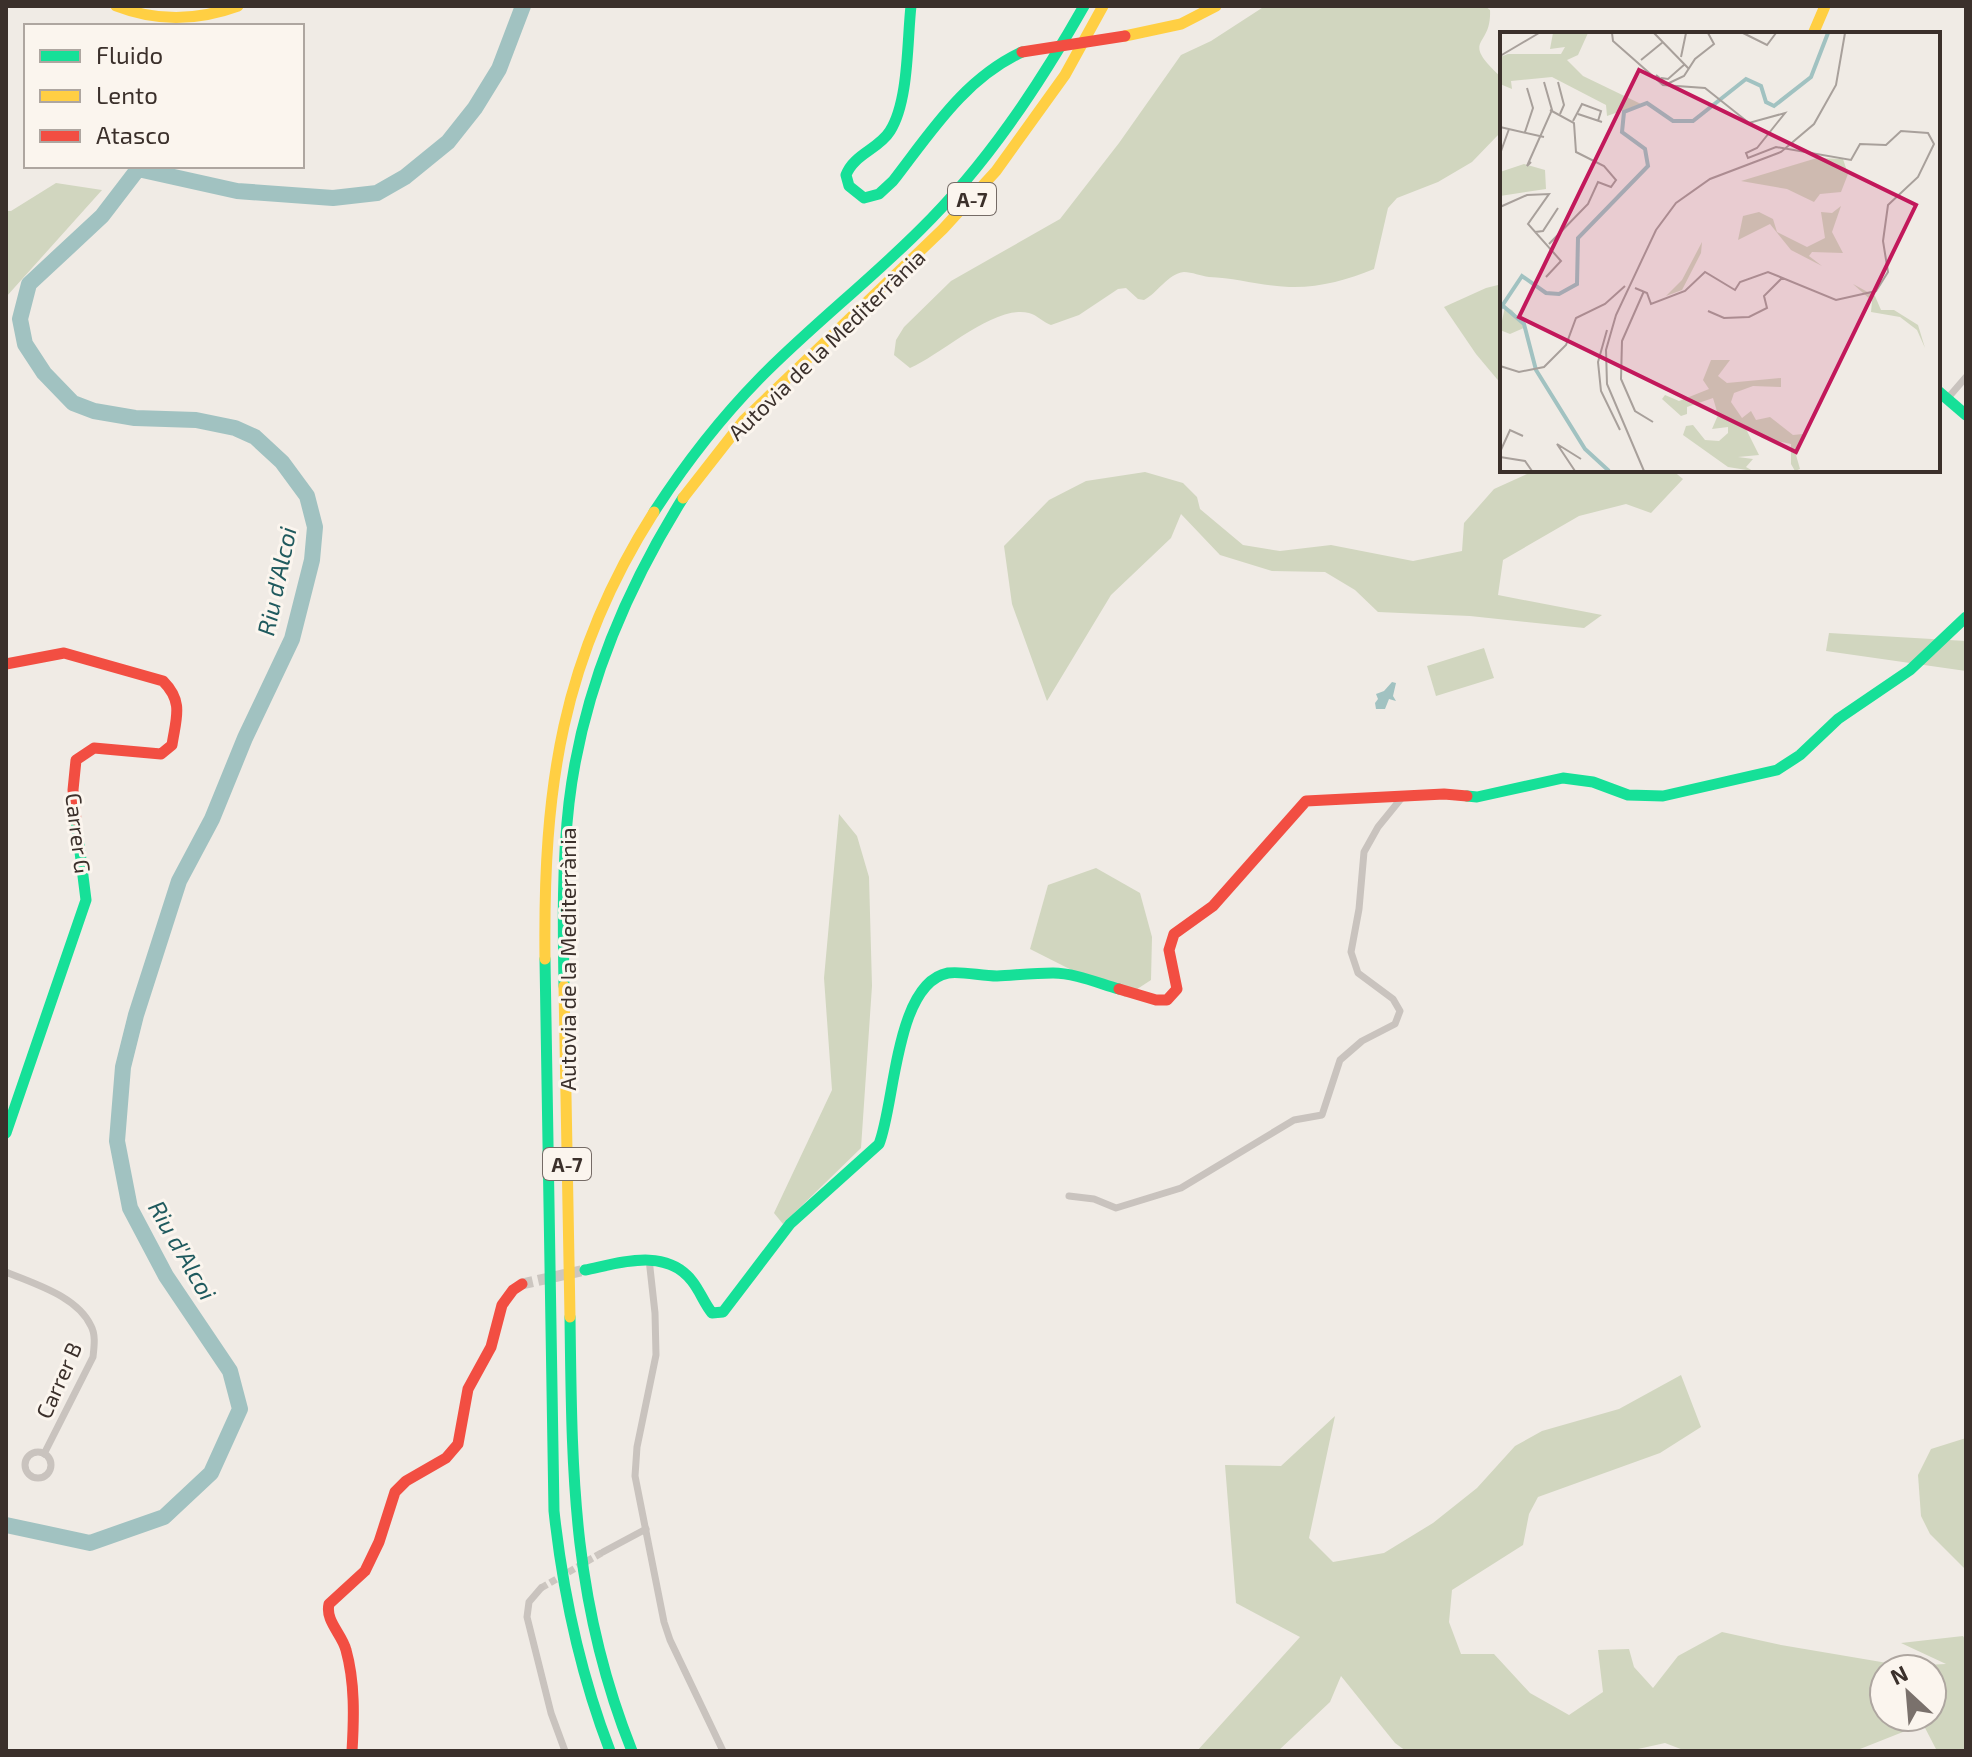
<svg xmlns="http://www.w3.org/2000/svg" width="1972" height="1757" font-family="'Exo 2',sans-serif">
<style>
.green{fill:#d1d6bf;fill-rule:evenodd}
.water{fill:#a1c2c1}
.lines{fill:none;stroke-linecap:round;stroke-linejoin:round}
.river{stroke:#a1c2c1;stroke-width:16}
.street-tunnel{stroke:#ccc6c0;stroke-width:7;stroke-dasharray:7 3.5;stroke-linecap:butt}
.secondary-tunnel{stroke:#ccc6c0;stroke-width:11;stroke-dasharray:11 5.5;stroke-linecap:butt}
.street{stroke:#c9c3be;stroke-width:7}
.fast{stroke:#16e098;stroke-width:11}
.slow{stroke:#ffcf43;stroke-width:11}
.jam{stroke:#f24e42;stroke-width:11}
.jam-bridge{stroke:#f24e42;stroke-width:11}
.labels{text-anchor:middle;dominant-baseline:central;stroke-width:6;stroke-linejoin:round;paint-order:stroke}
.shield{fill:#fbf5ee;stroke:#756b66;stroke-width:2}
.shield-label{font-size:20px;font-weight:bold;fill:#3b302b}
.street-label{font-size:22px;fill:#3b302b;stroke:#fbf5ee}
.water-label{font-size:24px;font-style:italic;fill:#1f5a5e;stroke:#fbf5ee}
.inset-river{fill:none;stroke:#a1c2c1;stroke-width:4}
.inset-road{fill:none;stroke:#a8a09b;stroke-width:2}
.view{fill:#c2185b;fill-opacity:0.15;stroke:#c2185b;stroke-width:4}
.inset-edge{fill:none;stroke:#3b302b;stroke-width:4}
</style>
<rect width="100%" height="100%" fill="#f0ebe5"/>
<!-- green -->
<g class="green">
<path d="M1265 6H1485L1490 10C1492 50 1458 37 1502 78V127L1499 134 1472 162 1438 182 1397 198 1388 208 1374 269C1347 280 1319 288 1289 287 1262 286 1236 278 1209 277 1201 276 1192 272 1184 272 1167 274 1158 293 1144 300L1138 299 1126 288 1118 289 1079 315 1051 325C1043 322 1037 315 1029 313 995 304 941 355 910 368L894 355 896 340 904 327 951 281 1060 219 1119 143 1181 55 1211 41Z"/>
<path d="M56 183 102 190 6 297V211H11Z"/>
<path d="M1502 284V385L1476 354 1444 307 1486 288Z"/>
<path d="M1529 470H1672L1683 479 1651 513 1626 504 1579 516 1503 560 1498 595 1602 615 1584 628 1470 616 1378 612 1355 590 1325 572 1272 571 1220 555 1181 514 1171 538 1111 595 1047 701 1012 604 1004 546 1049 500 1086 481 1145 472 1183 483 1197 497 1200 509 1243 545 1280 551 1331 545 1413 561 1462 551 1464 523 1494 489 1527 474Z"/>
<path d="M1829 633 1966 641V671L1826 651Z"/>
<path d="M1484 648 1494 678 1436 696 1427 666Z"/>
<path d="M839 814 857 836 869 877 872 986 861 1148 783 1224 774 1213 832 1090 824 978Z"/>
<path d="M1096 868 1140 893 1152 937 1151 980 1125 997 1030 949 1048 885Z"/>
<path d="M1681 1375 1701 1427 1660 1453 1538 1497 1529 1514 1523 1545 1452 1590 1449 1622 1461 1654H1494L1530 1693 1569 1715 1603 1692 1598 1650 1629 1649 1634 1667 1653 1688 1678 1656 1722 1632 1781 1645 1905 1666 1946 1664 1901 1643 1963 1636 1966 1641V1751H1937L1923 1724 1855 1751H1686L1665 1743 1629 1751H1406L1395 1743 1341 1676 1330 1702 1278 1751H1197L1300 1637 1236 1603 1225 1465 1281 1466 1335 1416 1309 1538 1333 1562 1384 1553 1433 1523 1477 1488 1515 1446 1542 1431 1619 1409ZM1884 1669H1932V1717H1884Z"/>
<path d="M1966 1438V1570L1930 1534 1921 1516 1918 1475 1931 1449Z"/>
</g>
<!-- water -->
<path class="water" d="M1392 682 1396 683 1393 696 1396 701 1389 699 1385 709H1376L1375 703 1378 699 1376 694 1384 691Z"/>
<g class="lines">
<!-- river -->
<path class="river" d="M6 1525 90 1543 164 1517 211 1473 240 1409 230 1371 166 1276 130 1208 117 1141 123 1067 136 1015 179 881 212 819 245 738 292 639 312 560 315 527 307 496 282 462 255 437 235 428 196 420 135 418 94 411 73 403 44 373 25 344 20 319 29 284 102 216 138 169 237 191 333 198 377 193 405 177 448 142 475 108 499 69 523 6"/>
<!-- street-tunnel -->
<path class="street-tunnel" d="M541 1588 603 1552"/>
<!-- secondary-tunnel -->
<path class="secondary-tunnel" d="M522 1284 585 1270"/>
<!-- street -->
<g class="street">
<path d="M1947 399 1966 377"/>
<path d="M1069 1196 1094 1199 1116 1208 1181 1188 1294 1120 1322 1115 1340 1060 1362 1041 1395 1024 1400 1011 1393 999 1358 973 1351 952 1359 909 1364 852 1378 827 1404 795"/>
<path d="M649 1259 655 1313 656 1355 637 1447 635 1476 664 1622 670 1640 723 1751"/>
<path d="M6 1272C34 1284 77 1296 91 1326 96 1335 94 1347 93 1357L44 1454"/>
<circle cx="38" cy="1465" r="13"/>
<path d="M603 1552 646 1529"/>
<path d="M541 1588 529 1602 527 1617 551 1713 565 1751"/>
</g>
<!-- fast -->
<g class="fast">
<path d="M911 6C907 41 909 101 890 131 879 149 854 154 846 175L849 186 864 198 879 194 893 181C931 132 964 79 1022 52"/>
<path d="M1938 391 1966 415"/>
<path d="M654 512C685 464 719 420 759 379 810 327 868 282 920 230 986 165 1038 87 1084 6"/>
<path d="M1467 796 1477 797 1563 778 1593 782 1628 795 1663 796 1777 770 1800 755 1838 719 1910 670 1966 617"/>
<path d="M545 959 554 1511C563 1594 580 1673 610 1751"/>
<path d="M564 986C563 925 562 864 569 803 582 693 625 591 683 498"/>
<path d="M6 1133 86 900 76 820"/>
<path d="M585 1270C620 1263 666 1247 692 1281 700 1291 704 1303 712 1313L723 1312 790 1224 879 1144C895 1105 895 983 948 973 963 971 981 976 997 976 1016 975 1034 973 1053 973 1074 973 1098 983 1119 989"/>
<path d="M570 1317C572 1475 572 1601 632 1751"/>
</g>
<!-- slow -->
<g class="slow">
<path d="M116 6C157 22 197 21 238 6"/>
<path d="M1813 34 1825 6"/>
<path d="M1125 36 1181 24 1216 6"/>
<path d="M683 498 744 420 943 229 996 171 1065 75 1103 6"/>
<path d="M545 959C543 789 561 658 654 512"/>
<path d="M564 986 570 1317"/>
</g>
<!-- jam -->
<g class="jam">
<path d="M6 664 64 653 163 681C184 702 176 718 172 745L161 754 94 748 76 760 73 790 76 820"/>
<path d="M1119 989 1156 1000H1167L1177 989 1169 950 1174 934 1213 906 1306 801 1444 794 1467 796"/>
<path d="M352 1751C354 1718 355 1682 346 1650 342 1634 325 1621 329 1604L365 1571 379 1542 395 1492 406 1481 446 1458 458 1444 468 1389 491 1347 502 1305 513 1290 522 1284"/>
</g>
<!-- jam-bridge -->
<path class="jam-bridge" d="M1022 52 1125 36"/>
</g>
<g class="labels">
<!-- shield labels -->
<g class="shield">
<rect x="948" y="183" width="48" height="32" rx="6"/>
<rect x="543" y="1148" width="48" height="32" rx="6"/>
</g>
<g class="shield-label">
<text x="972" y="199">A-7</text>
<text x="567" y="1164">A-7</text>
</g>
<!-- street labels -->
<g class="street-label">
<text transform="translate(826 344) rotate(-44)">Autovia de la Mediterrània</text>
<text transform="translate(79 833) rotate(83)">Carrer G</text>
<text transform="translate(567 959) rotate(-90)">Autovia de la Mediterrània</text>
<text transform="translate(58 1380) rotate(-66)">Carrer B</text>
</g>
<!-- water labels -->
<g class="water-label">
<text transform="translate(276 581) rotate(-78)">Riu d'Alcoi</text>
<text transform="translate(183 1250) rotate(60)">Riu d'Alcoi</text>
</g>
</g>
<!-- overview -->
<g transform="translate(1500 32)">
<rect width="440" height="440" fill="#f0ebe5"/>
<path d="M53 1H88L78 23 67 28 83 44 141 72 107 84 106 73 52 45 11 49 12 57 0 52V25L8 22H61L65 15 50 17ZM317 126 343 127 348 142 341 160 320 162 314 170 287 157 241 149ZM24 132 45 138 46 157 0 164V140ZM341 174 332 200 343 221 312 220 309 224 322 234 291 218 270 192 238 208 243 184 259 180 273 187 277 200 307 215 325 206 321 180 332 181ZM202 210 201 221 182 258 166 264 182 248ZM353 252 375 264 381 278H394L418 293 425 316 417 298 400 285 371 280 372 269ZM5 275 12 278 26 295 10 302 0 298ZM211 328H230L218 344 227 351 281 346V355L253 354 234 361 231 370 242 386 251 379 256 388 270 385 293 403 303 402 296 423 300 437 295 439 291 432V412L262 406 254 397 245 395 259 423 238 425 253 427 246 435 253 439 228 435 183 403 186 394 193 393 205 408 219 409 228 401V395L212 397 218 383 213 366 187 375V382L181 384 162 367 165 363 179 369 209 357 203 348Z" fill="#d1d6bf"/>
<path class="inset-river" d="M2 273 24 292 36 338 85 417 109 439M0 277 22 244 46 261 59 262 77 252 78 206 148 134 145 117 122 100 124 80 147 71 173 89H193L246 47 261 54 266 70 274 74 311 45 328 1"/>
<path class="inset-road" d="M112 1 113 9 163 53 205 56 249 91 285 81 257 116 246 121 248 126 276 115 351 128 360 112 386 113 401 99 428 101 434 112 418 145 388 173 383 209 388 240 376 259 336 268 268 240 240 250 235 258 205 240 185 259 151 272 147 261 135 256M154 1 189 37M243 1 267 13 276 1M0 24 39 1M181 25 186 1M141 28 163 10M156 43 167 52 184 44 195 27 214 12 208 1M161 46 168 47 185 32M58 50 64 73 60 82M78 82 102 90M73 89 82 72 101 79 98 89M0 95 44 105M25 100 33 76 27 56M0 122 9 97M31 130 27 134 52 78 44 50M0 175 27 163 49 162 28 192 61 229 46 245M35 200 43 199 58 176M49 212 88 172 98 150 111 155 116 148 104 134 76 120 74 91 50 78M144 259 122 309 121 347 135 379 153 390M208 279 224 286 249 285 267 276 264 264 282 246M107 298 98 330 101 359 120 398M0 334 19 340 44 335 66 313 76 286 105 272 125 254M0 420 10 398 23 404M0 425 25 429 32 439M75 439 57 412 81 427M144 439 107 352 106 318 116 283 156 198 176 171 210 147 281 120 314 92 336 53 345 1"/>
<path class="view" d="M139 38 416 173 296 420 19 285Z"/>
<rect width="440" height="440" class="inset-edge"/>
</g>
<!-- border -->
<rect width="1972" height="1757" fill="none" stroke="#3b302b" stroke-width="16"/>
<!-- legend -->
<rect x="24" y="24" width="280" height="144" fill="#fbf5ee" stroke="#aea6a0" stroke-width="2"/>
<rect x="40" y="50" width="40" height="12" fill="#16e098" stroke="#aea6a0" stroke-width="2"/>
<text x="96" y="64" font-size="24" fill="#3b302b">Fluido</text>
<rect x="40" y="90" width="40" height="12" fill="#ffcf43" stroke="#aea6a0" stroke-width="2"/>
<text x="96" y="104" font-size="24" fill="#3b302b">Lento</text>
<rect x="40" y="130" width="40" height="12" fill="#f24e42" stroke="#aea6a0" stroke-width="2"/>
<text x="96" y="144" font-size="24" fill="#3b302b">Atasco</text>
<!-- north arrow -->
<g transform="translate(1908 1693) rotate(334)"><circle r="38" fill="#fbf5ee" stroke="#aea6a0" stroke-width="2"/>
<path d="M0-6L14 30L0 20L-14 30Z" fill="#7a716c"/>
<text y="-12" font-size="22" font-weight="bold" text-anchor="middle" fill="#3b302b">N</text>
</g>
</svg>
